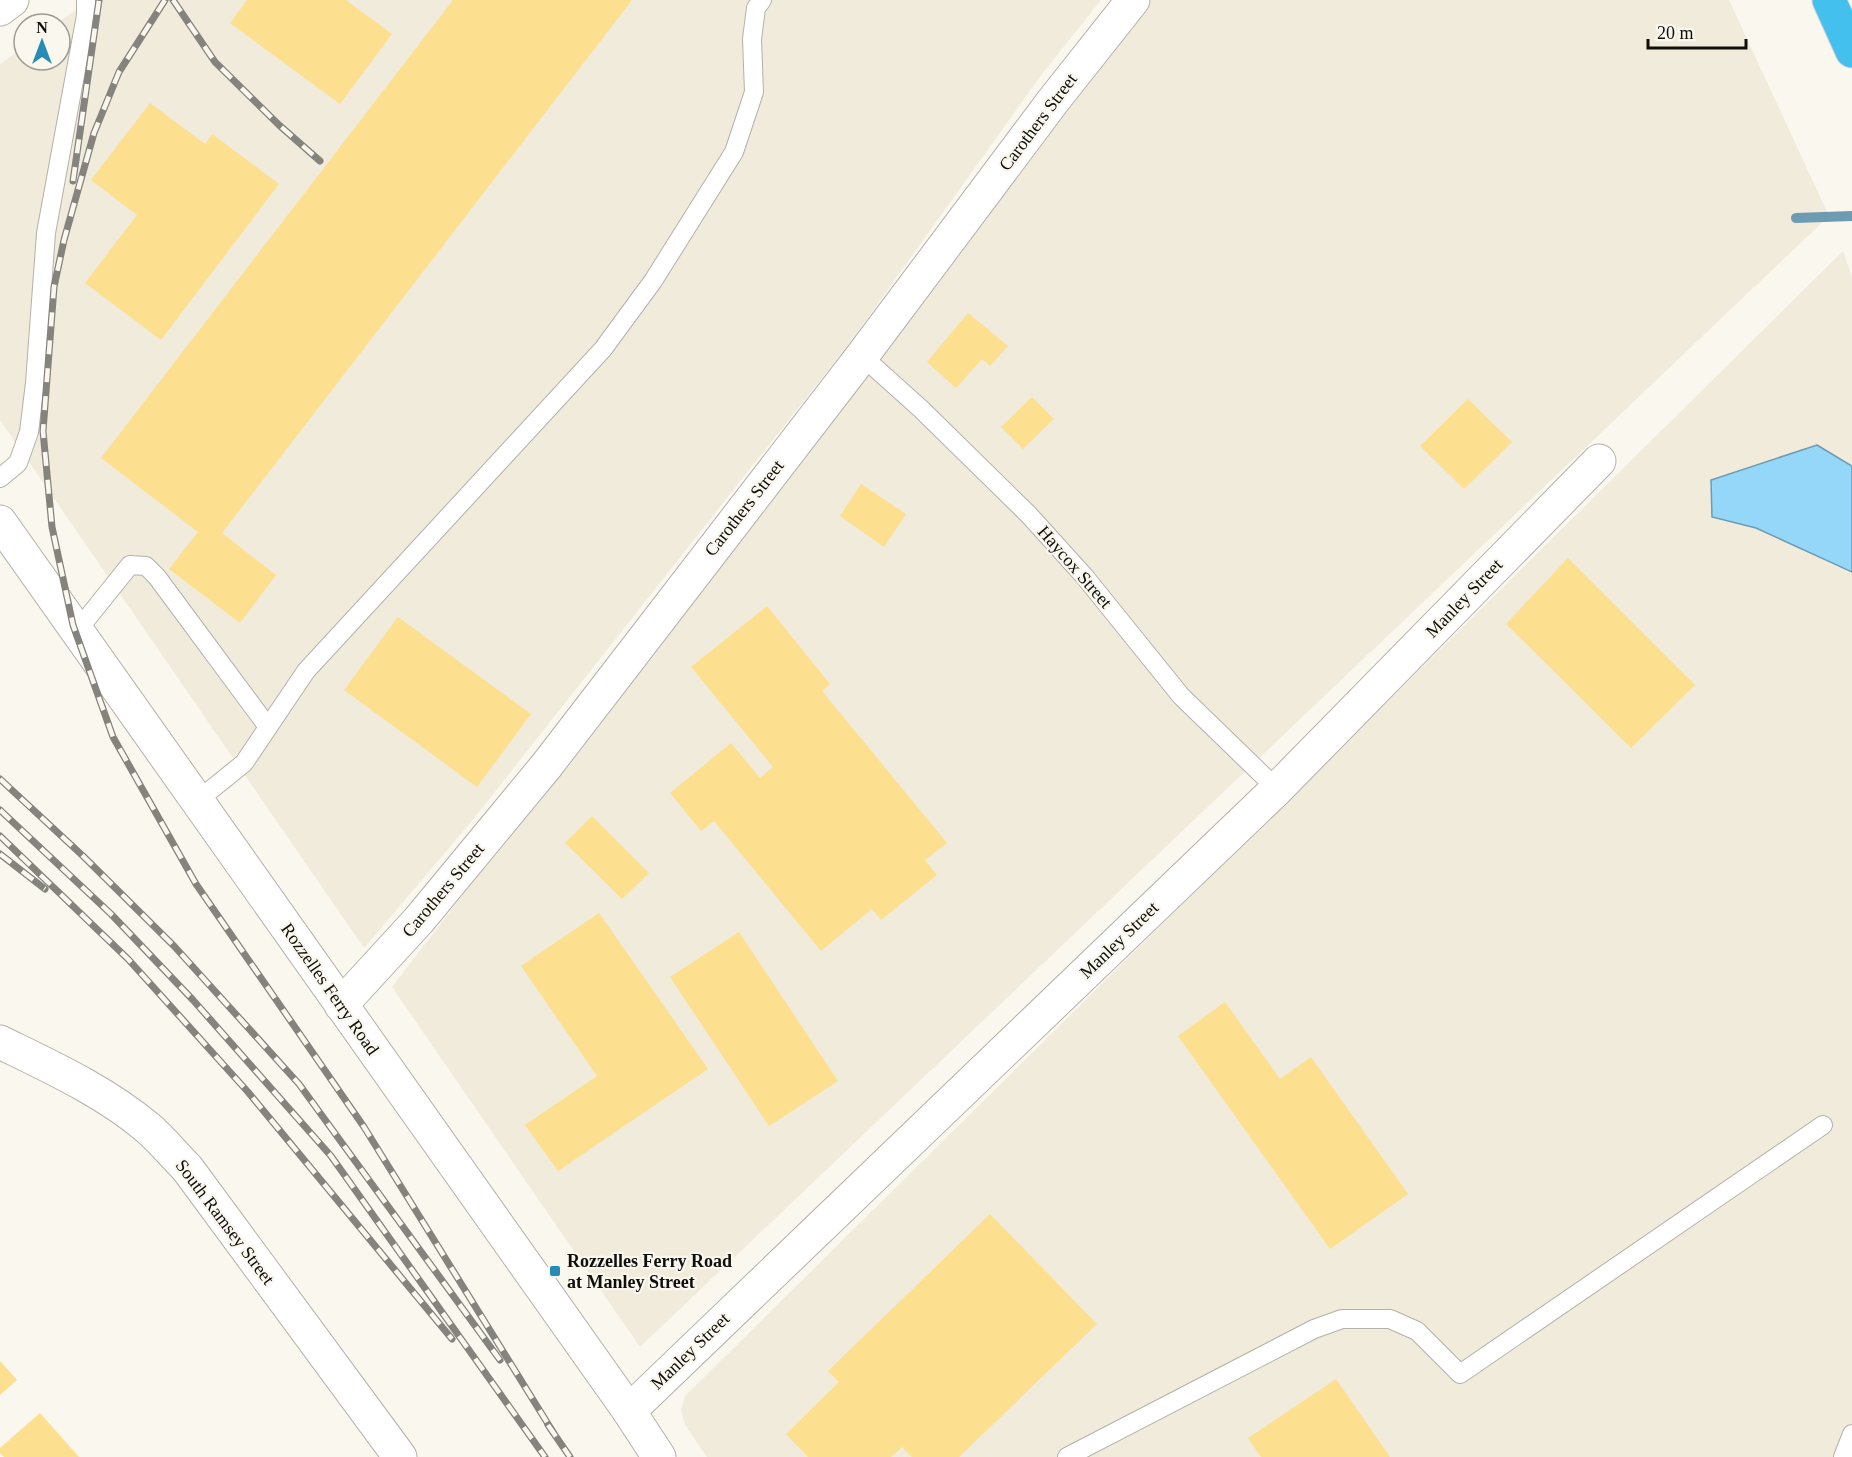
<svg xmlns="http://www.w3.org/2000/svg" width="1852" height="1457" font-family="'Times New Roman',serif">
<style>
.built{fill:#f1ebdb}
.water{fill:#94d7f9;stroke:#6c9bb2;stroke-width:1.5}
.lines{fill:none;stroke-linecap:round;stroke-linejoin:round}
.stream{stroke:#6c9bb2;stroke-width:10}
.building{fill:#fcdf8f}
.service-casing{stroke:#b4b1a8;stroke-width:20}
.minor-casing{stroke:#b4b1a8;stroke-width:35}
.tertiary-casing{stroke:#b4b1a8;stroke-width:35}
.trunk-casing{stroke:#d4d4d3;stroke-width:35}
.service{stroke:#fff;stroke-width:18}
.minor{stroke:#fff;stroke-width:33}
.tertiary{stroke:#fff;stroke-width:33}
.trunk{stroke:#44c0ee;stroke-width:33}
.rail-casing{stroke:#85837d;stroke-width:7}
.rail{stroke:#faf7ee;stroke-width:4.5;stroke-dasharray:14;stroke-linecap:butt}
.poi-dot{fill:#288bb5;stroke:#faf7ee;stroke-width:2}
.labels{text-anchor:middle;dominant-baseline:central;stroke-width:4.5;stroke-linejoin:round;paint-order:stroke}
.street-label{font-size:18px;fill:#0f0e0b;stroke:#faf7ee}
.poi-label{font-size:18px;font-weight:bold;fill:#0f0e0b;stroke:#faf7ee;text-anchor:start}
</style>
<rect width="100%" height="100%" fill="#faf7ee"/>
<!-- built -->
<g class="built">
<path d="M90 0H1101L1042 74 851 341 471 822 364 948 0 420V64L24 47V60H60V24H56Z"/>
<path d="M1151 0H1729L1829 216 640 1347 392 987Z"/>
<path d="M1843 251 1852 277V1457H707L685 1425 681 1410 685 1396Z"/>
</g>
<!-- water -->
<path class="water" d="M1817 445 1852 466V572L1756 528 1712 517 1711 480Z"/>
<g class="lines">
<!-- stream -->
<path class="stream" d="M1796 218 1852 216"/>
</g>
<!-- building -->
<g class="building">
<path d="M247 0H346L392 34 340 104 230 23Z"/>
<path d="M453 0H632L222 533 276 575 240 623 169 569 198 532 101 458Z"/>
<path d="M150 103 205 144 212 134 279 184 161 340 85 283 137 215 91 180Z"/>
<path d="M968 313 1008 346 990 366 982 359 956 388 927 362Z"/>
<path d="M1032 397 1054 419 1023 449 1001 427Z"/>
<path d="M1468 399 1512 442 1464 489 1420 446Z"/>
<path d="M861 484 906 514 884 547 840 516Z"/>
<path d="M1568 558 1695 685 1631 748 1506 624Z"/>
<path d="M767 606 830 684 822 691 947 843 925 860 937 875 881 920 872 909 821 951 714 821 701 831 670 793 731 743 760 778 773 767 691 667Z"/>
<path d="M398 617 531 714 477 787 344 690Z"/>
<path d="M592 816 649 873 622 899 565 843Z"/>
<path d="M599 913 708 1069 558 1171 525 1125 597 1076 521 966Z"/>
<path d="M739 932 838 1081 769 1126 670 977Z"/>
<path d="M1225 1002 1280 1079 1311 1057 1408 1194 1330 1249 1178 1036Z"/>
<path d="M990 1214 1097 1324 959 1457H912L902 1447 891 1457H808L786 1434 839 1382 828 1371Z"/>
<path d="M0 1361 17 1380 0 1395Z"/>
<path d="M1336 1379 1390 1457H1261L1248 1438Z"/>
<path d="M40 1413 79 1457H4L0 1453V1448Z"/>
</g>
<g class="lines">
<defs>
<g id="service">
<path d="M862 356 921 409 1029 515 1085 577 1181 696 1277 789"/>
<path d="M0 478 18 463 29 432 35 383 46 233 86 15V0"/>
<path d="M77 631 130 565 146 566 157 577 268 727"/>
<path d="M197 801 244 763 306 671 603 349 653 281 734 152 754 92 752 39 756 8 762 0"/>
<path d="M1067 1457 1314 1329 1342 1319H1390L1417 1331 1460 1374 1823 1125"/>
<path d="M1843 1457 1852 1434"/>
</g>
<g id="minor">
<path d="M341 1005 419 920 547 765 862 356 1053 101 1133 0"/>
<path d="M0 1042C51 1067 104 1091 148 1128 162 1140 174 1155 187 1168L400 1457"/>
<path d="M629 1411 1277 789 1599 461"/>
</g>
<g id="tertiary">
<path d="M0 9 12 0"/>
<path d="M0 522 629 1411 659 1457"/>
</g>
<path id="trunk" d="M1829 0 1852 51"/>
</defs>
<!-- service casing -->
<use href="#service" class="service-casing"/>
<!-- minor casing -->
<use href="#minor" class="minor-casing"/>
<!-- tertiary casing -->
<use href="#tertiary" class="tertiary-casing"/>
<!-- trunk casing -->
<use href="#trunk" class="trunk-casing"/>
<!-- service -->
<use href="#service" class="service"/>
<!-- minor -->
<use href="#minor" class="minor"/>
<!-- tertiary -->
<use href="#tertiary" class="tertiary"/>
<!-- trunk -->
<use href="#trunk" class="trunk"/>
<defs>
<g id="rail">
<path d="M165 0 119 72 94 133 64 240 54 287 43 431 52 527 73 625 113 737 196 884 364 1127 553 1432"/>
<path d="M173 0 215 62 279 125 320 161"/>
<path d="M73 181 99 0"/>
<path d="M0 779 83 856 174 946 299 1084 500 1360"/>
<path d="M0 810 111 914 193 1000 331 1156 545 1457"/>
<path d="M0 836 128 959 248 1092 452 1339"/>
<path d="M0 854 45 889"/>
<path d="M548 1425 570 1457"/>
</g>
</defs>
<!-- rail casing -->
<use href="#rail" class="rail-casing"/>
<!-- rail -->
<use href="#rail" class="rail"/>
</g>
<!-- markers -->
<rect class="poi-dot" x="549" y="1265" width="12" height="12" rx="3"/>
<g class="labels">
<!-- street labels -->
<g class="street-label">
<text transform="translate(1038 122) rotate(-53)">Carothers Street</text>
<text transform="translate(744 508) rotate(-52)">Carothers Street</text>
<text transform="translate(1075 567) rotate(49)">Haycox Street</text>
<text transform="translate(1464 598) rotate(-46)">Manley Street</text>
<text transform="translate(443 890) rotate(-50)">Carothers Street</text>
<text transform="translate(1119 940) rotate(-44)">Manley Street</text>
<text transform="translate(330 989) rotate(55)">Rozzelles Ferry Road</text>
<text transform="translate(225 1222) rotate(53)">South Ramsey Street</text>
<text transform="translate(690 1351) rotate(-44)">Manley Street</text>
</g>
<!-- poi labels -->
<g class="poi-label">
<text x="567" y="1261">Rozzelles Ferry Road<tspan x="567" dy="21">at Manley Street</tspan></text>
</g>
</g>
<!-- north arrow -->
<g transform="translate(42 42)"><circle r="28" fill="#faf7ee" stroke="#9c9a93" stroke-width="1.5"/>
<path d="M0-4.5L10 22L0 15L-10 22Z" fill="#288bb5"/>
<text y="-9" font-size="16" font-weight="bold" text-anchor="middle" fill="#0f0e0b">N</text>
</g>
<!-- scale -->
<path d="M1648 39v9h98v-9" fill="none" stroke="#0f0e0b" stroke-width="3"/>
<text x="1657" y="39" font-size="18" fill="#0f0e0b" stroke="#faf7ee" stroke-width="4.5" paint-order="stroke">20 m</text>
</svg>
